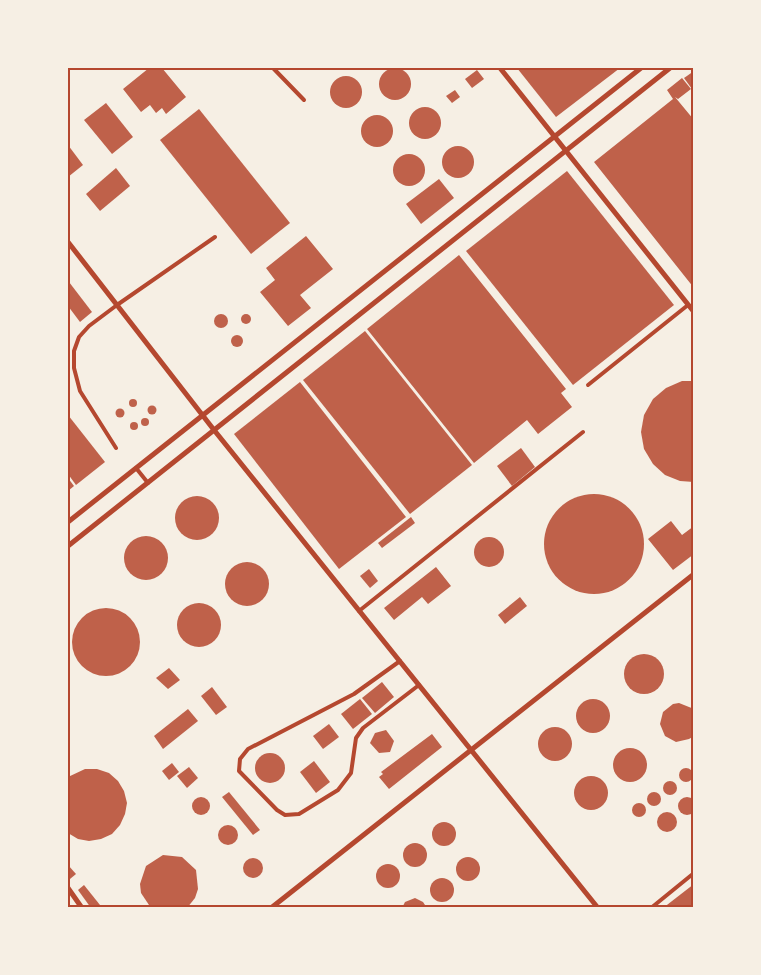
<svg xmlns="http://www.w3.org/2000/svg" width="761" height="975" font-family="'Titillium Web',sans-serif">
<style>
.building{fill:#bf614a}
.lines{fill:none;stroke-linecap:round;stroke-linejoin:round}
.service{stroke:#b5482f;stroke-width:4}
.minor{stroke:#b5482f;stroke-width:5}
.neatline{fill:none;stroke:#b5482f;stroke-width:2}
</style>
<rect width="100%" height="100%" fill="#f6efe4"/>
<!-- building -->
<g class="building">
<path d="M149 68H162L186 97 166 114 162 108 156 113 150 105 141 112 123 89Z"/>
<path d="M517 68H620L556 117Z"/>
<circle cx="395" cy="84" r="16"/>
<path d="M477 70 484 79 472 88 465 79Z"/>
<path d="M694 71V87L692 89 684 78Z"/>
<circle cx="346" cy="92" r="16"/>
<path d="M682 78 691 89 678 99 675 97 694 120V288L594 162 673 99 667 90Z"/>
<path d="M455 90 460 97 452 103 446 96Z"/>
<path d="M106 103 133 137 112 154 84 120Z"/>
<circle cx="425" cy="123" r="16"/>
<path d="M199 109 290 223 251 254 160 140Z"/>
<circle cx="377" cy="131" r="16"/>
<path d="M68 145 83 165 68 177Z"/>
<circle cx="458" cy="162" r="16"/>
<circle cx="409" cy="170" r="16"/>
<path d="M116 168 130 186 100 211 86 194Z"/>
<path d="M567 171 674 305 573 385 466 251Z"/>
<path d="M439 179 454 198 421 224 406 204Z"/>
<path d="M306 236 333 269 300 295 311 308 288 326 260 292 275 280 266 268Z"/>
<path d="M459 255 566 389 561 393 572 407 538 434 527 420 474 463 367 329Z"/>
<path d="M69 282 92 312 80 322 68 306Z"/>
<circle cx="246" cy="319" r="5"/>
<circle cx="221" cy="321" r="7"/>
<path d="M365 331 472 465 410 514 303 380Z"/>
<circle cx="237" cy="341" r="6"/>
<path d="M682 381H694V482L680 481 665 475 653 464 644 449 641 432 644 415 653 399 666 388Z"/>
<path d="M300 382 406 517 339 569 234 434Z"/>
<circle cx="133" cy="403" r="4"/>
<circle cx="152" cy="410" r="4.5"/>
<circle cx="120" cy="413" r="4.5"/>
<path d="M68 415 105 462 76 485 68 474Z"/>
<circle cx="145" cy="422" r="4"/>
<circle cx="134" cy="426" r="4"/>
<path d="M521 448 535 467 512 486 497 466Z"/>
<path d="M68 478 74 486 68 491Z"/>
<circle cx="594" cy="544" r="50"/>
<circle cx="197" cy="518" r="22"/>
<path d="M411 517 415 523 382 548 378 543Z"/>
<path d="M671 521 682 535 694 526V554L673 570 648 539Z"/>
<circle cx="146" cy="558" r="22"/>
<circle cx="489" cy="552" r="15"/>
<circle cx="247" cy="584" r="22"/>
<path d="M436 567 451 586 428 604 422 597 394 620 384 608Z"/>
<path d="M369 569 378 581 370 588 360 576Z"/>
<path d="M520 597 527 606 505 624 498 615Z"/>
<circle cx="199" cy="625" r="22"/>
<circle cx="106" cy="642" r="34"/>
<circle cx="644" cy="674" r="20"/>
<path d="M169 668 180 680 168 689 156 678Z"/>
<path d="M382 682 394 697 375 713 362 698Z"/>
<path d="M212 687 227 707 216 715 201 696Z"/>
<circle cx="593" cy="716" r="17"/>
<path d="M360 699 372 714 353 729 341 714Z"/>
<path d="M679 703 694 709V736L689 739 676 742 665 736 660 724 663 712 673 704Z"/>
<path d="M188 709 198 721 163 749 154 736Z"/>
<path d="M329 724 339 737 323 749 313 736Z"/>
<circle cx="555" cy="744" r="17"/>
<path d="M386 730 394 741 390 752 379 753 370 743 375 733Z"/>
<path d="M432 734 442 747 389 789 379 777 383 774 381 772Z"/>
<circle cx="630" cy="765" r="17"/>
<circle cx="270" cy="768" r="15"/>
<path d="M314 761 330 782 316 793 300 772Z"/>
<path d="M172 763 179 772 169 780 162 771Z"/>
<path d="M189 767 198 778 187 788 177 776Z"/>
<circle cx="686" cy="775" r="7"/>
<path d="M85 769H97L109 773 118 781 124 791 127 803 125 814 120 825 112 834 101 839 89 841 78 839 68 833V777Z"/>
<circle cx="591" cy="793" r="17"/>
<circle cx="670" cy="788" r="7"/>
<path d="M229 792 260 830 253 835 222 797Z"/>
<circle cx="654" cy="799" r="7"/>
<circle cx="201" cy="806" r="9"/>
<circle cx="687" cy="806" r="9"/>
<circle cx="639" cy="810" r="7"/>
<circle cx="667" cy="822" r="10"/>
<circle cx="444" cy="834" r="12"/>
<circle cx="228" cy="835" r="10"/>
<circle cx="415" cy="855" r="12"/>
<path d="M163 855 182 857 196 870 198 889 195 898 187 908H151L141 893 140 884 146 866Z"/>
<circle cx="468" cy="869" r="12"/>
<circle cx="253" cy="868" r="10"/>
<circle cx="388" cy="876" r="12"/>
<path d="M68 865 76 874 70 879 68 876Z"/>
<circle cx="442" cy="890" r="12"/>
<path d="M694 884V908H663Z"/>
<path d="M84 885 100 905 96 908H91L78 890Z"/>
<path d="M415 898 423 902 427 908H402L405 902Z"/>
</g>
<g class="lines">
<!-- service -->
<g class="service">
<path d="M273 68 304 100"/>
<path d="M588 385 688 305"/>
<path d="M116 448 80 391 74 368V351L79 337 89 326 117 305 215 237"/>
<path d="M136 468 148 483"/>
<path d="M359 611 583 432"/>
<path d="M400 661 354 694 248 749 240 759 239 771 277 810 285 815 299 814 338 790 351 773 356 738 363 728 419 685"/>
<path d="M651 908 694 873"/>
</g>
<!-- minor -->
<g class="minor">
<path d="M500 68 694 312"/>
<path d="M68 242 214 430 598 908"/>
<path d="M68 522 641 68"/>
<path d="M68 546 670 68"/>
<path d="M68 888 82 908"/>
<path d="M271 908 694 574"/>
</g>
</g>
<!-- border -->
<rect width="761" height="975" fill="none" stroke="#f6efe4" stroke-width="138"/>
<rect x="69" y="69" width="623" height="837" class="neatline"/>
</svg>
